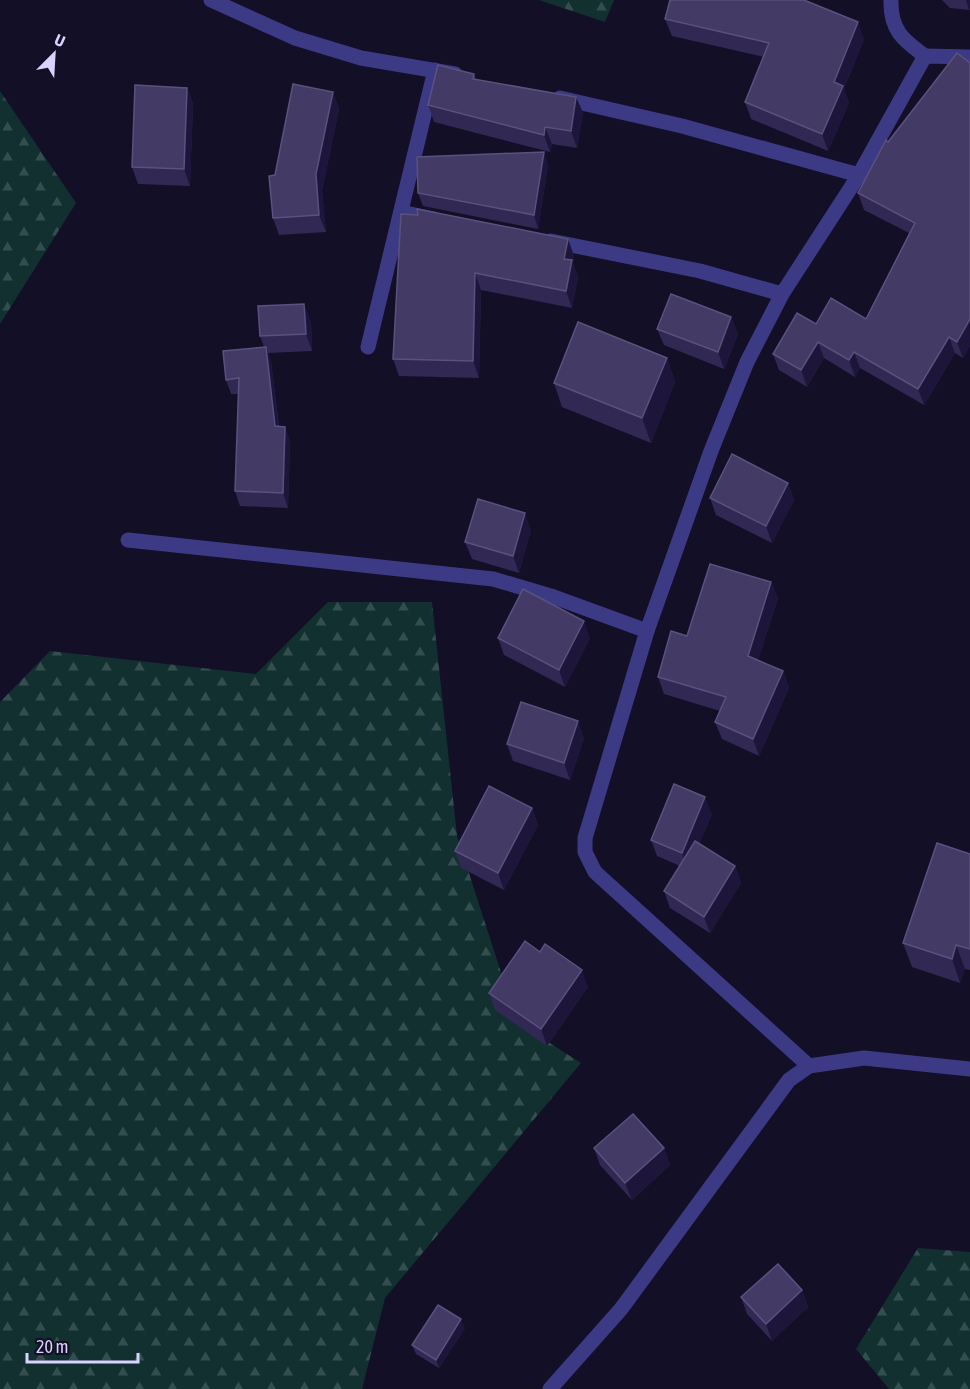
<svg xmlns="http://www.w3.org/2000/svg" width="970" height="1389" font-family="'Asap Condensed',sans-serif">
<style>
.forest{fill:url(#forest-firs)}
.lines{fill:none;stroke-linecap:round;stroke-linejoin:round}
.minor{stroke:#3d3a85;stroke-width:15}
.wall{fill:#312854}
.shaded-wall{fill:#1d163a}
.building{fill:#433a66;stroke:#5a527e;stroke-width:1.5}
</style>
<defs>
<pattern id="forest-firs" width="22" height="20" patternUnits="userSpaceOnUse" patternTransform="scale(1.5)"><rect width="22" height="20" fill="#12302f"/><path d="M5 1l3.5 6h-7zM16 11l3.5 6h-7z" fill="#344d4e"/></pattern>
</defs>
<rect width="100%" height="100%" fill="#130f26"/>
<!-- forest -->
<g class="forest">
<path d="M539 0H614L605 22Z"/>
<path d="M0 91 76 203 0 324Z"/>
<path d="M328 602H432L457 836 517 1022 581 1063 385 1298 362 1389H0V702L50 651 256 674Z"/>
<path d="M918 1248 970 1252V1389H889L856 1349Z"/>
</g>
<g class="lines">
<!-- minor -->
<g class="minor">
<path d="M211 0 295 38 361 58 455 74"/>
<path d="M891 0C890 30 903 40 925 56"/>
<path d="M560 98 682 126 859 175"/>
<path d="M401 212 434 219"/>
<path d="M551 241 700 271 782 294"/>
<path d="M368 347 435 70"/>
<path d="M128 540 493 579 554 597 647 631"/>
<path d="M809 1066 595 872 585 852V838L647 631 711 451 747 362 782 294 859 175 925 56 970 57"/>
<path d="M550 1389 621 1309 789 1080 809 1066 864 1058 970 1069"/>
</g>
</g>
<!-- wall -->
<g class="wall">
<path d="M942 0H970V9L969 10 950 8Z"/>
<path d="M665 19 864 39 844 89 849 103 828 151 751 119 745 102 764 57 672 36Z"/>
<path d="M970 63V346L963 358 955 353 924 405 860 368 855 377 824 358 807 387 779 370 773 354 816 324 866 319 909 233 864 210 858 193 888 142Z"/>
<path d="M474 74 476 79 576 97 583 113 577 148 552 144 550 152 434 122 428 105Z"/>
<path d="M187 88 193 104 190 186 138 184 132 167Z"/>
<path d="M333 92 339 109 322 191 326 232 279 235 273 218 275 175Z"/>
<path d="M544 152 548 165 538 229 423 206 418 193Z"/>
<path d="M401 214 568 239 574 256 573 263 578 277 572 308 481 290 479 378 399 376 393 359Z"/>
<path d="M731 317 738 334 724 369 664 345 657 329Z"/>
<path d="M311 321 312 351 268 353 271 361 279 426 285 427 290 441 288 508 240 506 235 491 238 394H231L226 380 264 347 260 336Z"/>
<path d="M667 358 675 382 651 443 562 407 554 383Z"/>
<path d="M788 483 794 500 772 543 716 515 710 498Z"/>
<path d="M531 530 519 573 472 559 465 542Z"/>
<path d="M771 582 778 599 758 660 783 671 789 688 759 756 722 739 715 722 720 711 664 694 658 677 687 636Z"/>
<path d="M498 638H590L565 687 504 655Z"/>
<path d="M584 738 570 780 513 761 507 744Z"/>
<path d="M532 808 538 825 504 890 461 868 455 851Z"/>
<path d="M712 814 699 844 735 866 741 883 710 933 670 908 664 891 680 866 657 856 651 840Z"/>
<path d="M970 854V970L965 969 960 983 912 967 903 943Z"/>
<path d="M588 987 547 1046 495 1010 489 993Z"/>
<path d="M594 1148H664L670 1165 632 1200 600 1165Z"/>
<path d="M802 1290 808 1307 772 1341 747 1314 741 1297Z"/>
<path d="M465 1328 439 1368 416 1354 412 1345Z"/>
</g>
<!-- shaded-wall -->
<g class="shaded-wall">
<path d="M966 0H970V9L969 10Z"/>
<path d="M858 22 864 39 844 89 849 103 828 151 822 134 834 82Z"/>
<path d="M187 88 193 104 190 186 184 169Z"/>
<path d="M333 92 339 109 322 191 326 232 319 215 316 174Z"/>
<path d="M576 97 583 113 577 148 571 131Z"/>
<path d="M545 127 552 144 550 152 544 135Z"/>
<path d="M544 152 548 165 538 229 534 215Z"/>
<path d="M568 239 574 256 573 263 578 277 572 308 566 291 564 259Z"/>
<path d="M475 273 481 290 479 378 473 361Z"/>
<path d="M304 304 311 321 312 351 306 334Z"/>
<path d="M731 317 738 334 724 369 718 352Z"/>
<path d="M970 319V346L963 358 957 342Z"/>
<path d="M949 337 955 353 924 405 918 389Z"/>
<path d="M818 342 824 358 807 387 801 370Z"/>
<path d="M266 347 271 361 280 441 275 426Z"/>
<path d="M854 352 860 368 855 377 849 360Z"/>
<path d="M667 358 675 382 651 443 642 418Z"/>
<path d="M285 427 290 441 288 508 283 493Z"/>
<path d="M788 483 794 500 772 543 766 526Z"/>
<path d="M525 513 531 530 519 573 513 556Z"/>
<path d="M771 582 778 599 754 673 748 656Z"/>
<path d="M584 621 590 638 565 687 559 670Z"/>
<path d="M783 671 789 688 759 756 753 739Z"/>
<path d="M578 721 584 738 570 780 564 763Z"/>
<path d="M705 797 712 814 688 870 682 853Z"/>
<path d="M532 808 538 825 504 890 498 873Z"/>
<path d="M735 866 741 883 710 933 704 917Z"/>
<path d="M956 945 965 969 960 983 952 959Z"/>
<path d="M582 970 588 987 547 1046 541 1029Z"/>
<path d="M664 1148 670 1165 632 1200 625 1183Z"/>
<path d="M802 1290 808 1307 772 1341 766 1324Z"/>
<path d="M461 1319 465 1328 439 1368 436 1360Z"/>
</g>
<!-- building -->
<g class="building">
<path d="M670 0H804L858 22 834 82 843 86 822 134 745 102 769 43 665 19Z"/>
<path d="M957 53 970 63V319L957 342 949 337 918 389 854 352 849 360 818 342 801 370 773 354 797 313 816 324 831 298 866 319 915 223 858 193 886 140 888 142Z"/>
<path d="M438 65 474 74 473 79 576 97 571 131 545 127 544 135 428 105Z"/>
<path d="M293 84 333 92 316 174 319 215 273 218 269 176 275 175Z"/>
<path d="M135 85 187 88 184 169 132 167Z"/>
<path d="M544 152 534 215 418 193 417 157Z"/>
<path d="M417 209 568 239 564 259 572 260 566 291 475 273 473 361 393 359 401 214 418 215Z"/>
<path d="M671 294 731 317 718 352 657 329Z"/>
<path d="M304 304 306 334 260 336 258 306Z"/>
<path d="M578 322 667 358 642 418 554 383Z"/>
<path d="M266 347 275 426 285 427 283 493 235 491 239 378 226 380 223 351Z"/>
<path d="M732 454 788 483 766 526 710 498Z"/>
<path d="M478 499 525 513 513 556 465 542Z"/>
<path d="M710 564 771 582 748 656 783 671 753 739 715 722 726 697 658 677 671 631 687 636Z"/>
<path d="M523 589 584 621 559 670 498 638Z"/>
<path d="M521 702 578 721 564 763 507 744Z"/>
<path d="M674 784 705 797 682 853 651 840Z"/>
<path d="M489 786 532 808 498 873 455 851Z"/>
<path d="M695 841 735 866 704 917 664 891Z"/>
<path d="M937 843 970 854V949L956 945 952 959 903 943Z"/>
<path d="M525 941 540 952 545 944 582 970 541 1029 489 993Z"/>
<path d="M633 1114 664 1148 625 1183 594 1148Z"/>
<path d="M778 1264 802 1290 766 1324 741 1297Z"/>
<path d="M438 1305 461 1319 436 1360 412 1345Z"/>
</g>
<!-- north arrow -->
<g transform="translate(54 54) rotate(24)" stroke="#130f26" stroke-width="4.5" paint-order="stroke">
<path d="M0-4.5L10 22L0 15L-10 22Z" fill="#d9d4ff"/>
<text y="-9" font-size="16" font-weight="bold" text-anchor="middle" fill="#d9d4ff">U</text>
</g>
<!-- scale -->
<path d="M27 1353v9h111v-9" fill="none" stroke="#d9d4ff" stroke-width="3"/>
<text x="36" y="1353" font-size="18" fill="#d9d4ff" stroke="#130f26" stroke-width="4.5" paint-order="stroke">20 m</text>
</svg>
